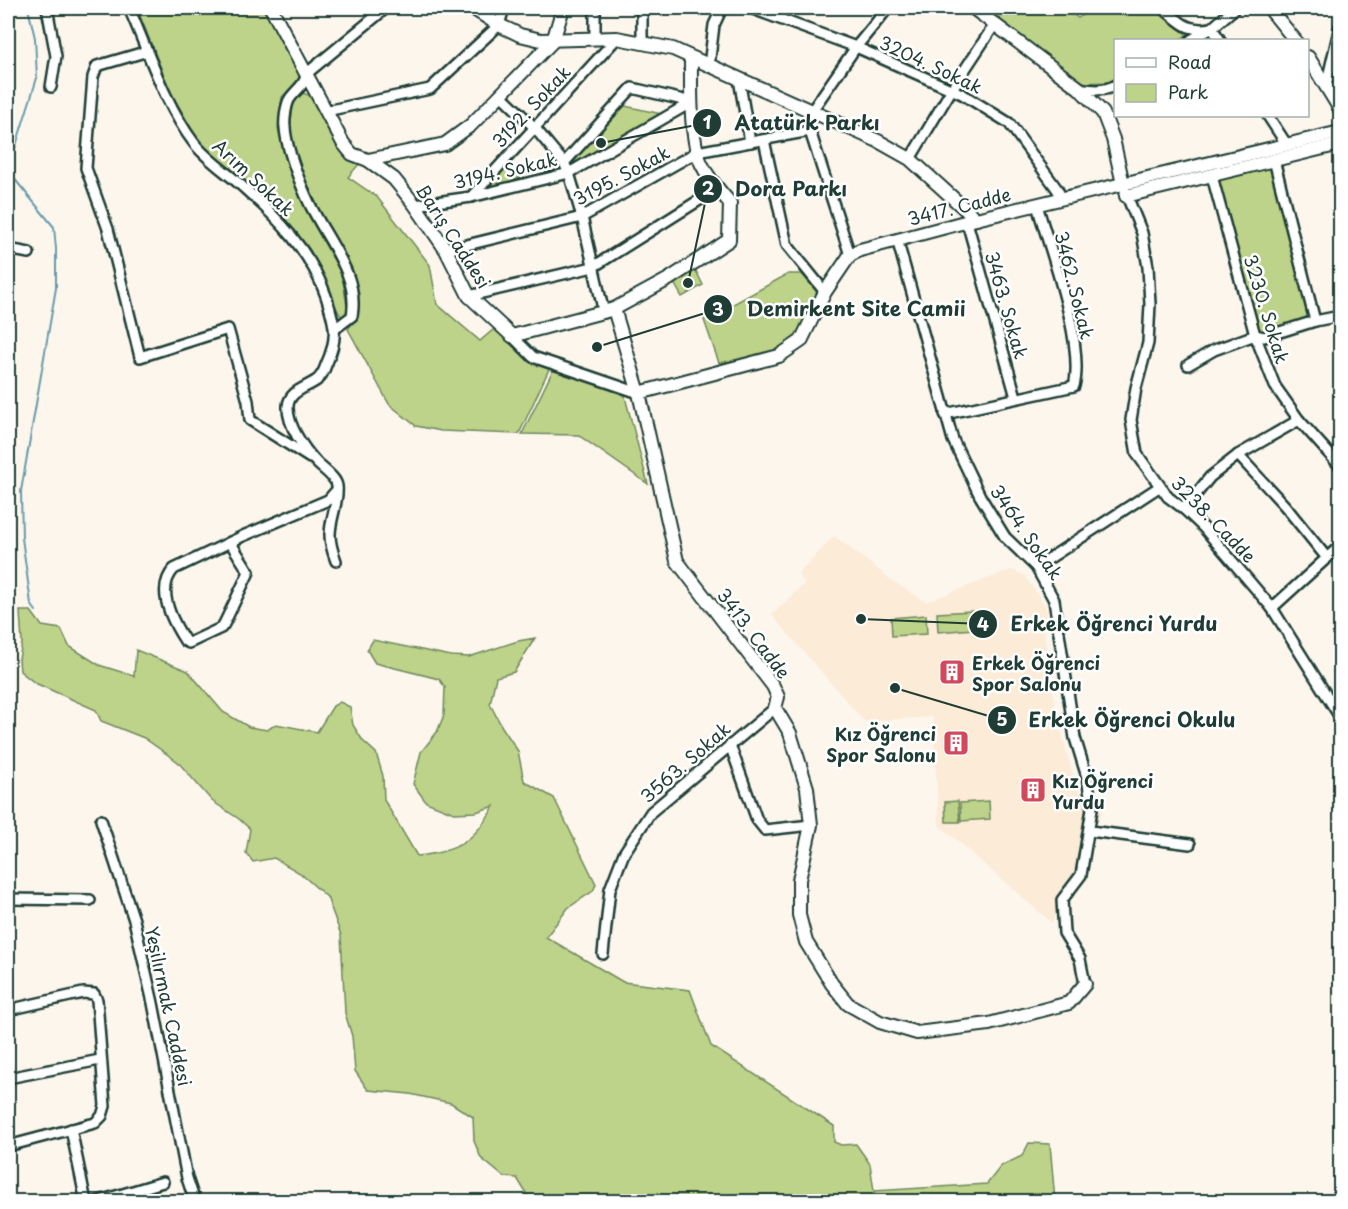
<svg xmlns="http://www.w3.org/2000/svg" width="1348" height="1209" font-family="'Playpen Sans',sans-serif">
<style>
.built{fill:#fbebd7}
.green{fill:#bdd389;stroke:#6e885e;stroke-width:1.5}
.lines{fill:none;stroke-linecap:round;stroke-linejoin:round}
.stream{stroke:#679baa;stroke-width:2}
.street-casing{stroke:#1f3d34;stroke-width:14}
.secondary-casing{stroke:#1f3d34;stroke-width:16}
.street{stroke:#fff;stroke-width:9}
.secondary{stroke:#fff;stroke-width:12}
.labels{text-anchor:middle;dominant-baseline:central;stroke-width:5;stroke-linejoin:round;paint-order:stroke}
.street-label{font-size:18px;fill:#1f3d34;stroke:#fff}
.poi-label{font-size:18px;font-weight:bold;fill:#1f3d34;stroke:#fff;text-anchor:start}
.leader{fill:none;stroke:#1f3d34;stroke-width:2}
.callout-dot{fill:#1f3d34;stroke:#fff;stroke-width:2}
.mark-label{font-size:18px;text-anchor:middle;font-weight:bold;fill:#fff}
.callout-label{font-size:20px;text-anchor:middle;font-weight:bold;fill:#1f3d34;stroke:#fff;stroke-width:5;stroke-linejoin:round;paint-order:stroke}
</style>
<rect width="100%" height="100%" fill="#fdf6ed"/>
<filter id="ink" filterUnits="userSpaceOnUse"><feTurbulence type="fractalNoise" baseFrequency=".0167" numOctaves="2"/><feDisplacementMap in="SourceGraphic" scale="12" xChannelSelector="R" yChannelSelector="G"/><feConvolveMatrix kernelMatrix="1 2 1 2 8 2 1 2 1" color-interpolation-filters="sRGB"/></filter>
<g filter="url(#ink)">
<!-- built -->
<path class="built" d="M834 536 894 582 926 602 1011 570 1024 575 1042 601 1047 611 1044 633 1057 716 1073 776 1079 792 1106 803 1052 923 939 825 933 717 864 721 772 615 805 583 798 575Z"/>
<!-- green -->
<g class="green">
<path d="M137 8H264L300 74 299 80 282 97 278 128 291 174 307 212 342 275 348 313 342 318 334 304 325 279 309 250 291 227 270 205 200 143 170 91Z"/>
<path d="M982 8H1065L1078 18 1093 8H1152L1187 35 1179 40H1116L1115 79 1110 82 1081 83Z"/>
<path d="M302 93 312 96 360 163 348 177 377 197 430 265 437 304 480 341 494 329 529 361 550 367 519 434 441 431 416 426 389 404 348 329 355 320 358 305 353 271 319 211 298 167 290 130 293 103Z"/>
<path d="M625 106 662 114 571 167 569 163Z"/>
<path d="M508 161 521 180 492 186 488 182Z"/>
<path d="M1270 167 1309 318 1265 332 1257 328 1217 180Z"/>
<path d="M695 269 703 285 682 297 673 281Z"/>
<path d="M788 274H802L818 293C812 306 806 324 797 335 779 355 744 359 719 363L704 320Z"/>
<path d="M553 370 624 393 648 484 578 435 522 434Z"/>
<path d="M20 611H31L42 626 61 629 69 646 99 665 134 676 136 650 188 671 223 712 249 727 267 730 276 724 317 732 333 706 340 702 350 707 353 725 363 741 376 753 383 776 384 800 417 856C457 852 475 841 494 806L476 812 454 813 426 802 413 784 421 752 437 732 444 715 445 687 439 679 375 663 367 650 373 640 451 656 469 657 518 641 535 638 514 672 496 677 490 704 502 727 518 751 524 781 554 798 596 884 593 891 568 908 546 937 623 982 690 990 711 1046 834 1126V1142L841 1145 856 1144 870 1164 874 1191 987 1184 1001 1166 1022 1156 1029 1143 1050 1144 1055 1201H531L517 1178 504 1177 481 1158 474 1141 473 1117 451 1103 410 1094 368 1090 355 1071 352 1036 345 1013 341 935 327 897 300 873 274 858 253 862 246 853 250 829 239 819 212 801 178 762 144 738 101 721 96 710 35 683 20 671 19 659 22 643Z"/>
<path d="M972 611 973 629 938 632 937 613Z"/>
<path d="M926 615 927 634 892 636 891 618Z"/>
<path d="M958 801 960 822H946L945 802Z"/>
<path d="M989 801 990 819 961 821 960 803Z"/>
</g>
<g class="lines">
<!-- stream -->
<path class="stream" d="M28 8 35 38 37 78 8 171 54 227 56 249V288L21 491 22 538 31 604 36 611"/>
<defs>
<g id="street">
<path d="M47 8 56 56 51 87"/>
<path d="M129 8C148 51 165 105 194 143 207 160 228 173 244 188 278 218 311 252 326 296 335 324 339 337 326 365 324 371 322 376 317 380 306 388 289 391 288 406 287 425 304 449 316 462 321 468 336 477 337 486 339 502 330 518 330 535 330 543 333 553 336 561"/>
<path d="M595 8V38"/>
<path d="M750 8 856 47 962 94 1009 123 1057 189 1062 199"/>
<path d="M1163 8C1182 23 1186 32 1212 28L1220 40"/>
<path d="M1191 40 1212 28 1235 8"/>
<path d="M642 42V8"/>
<path d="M148 51 97 66 93 77 86 168 108 229 140 357 228 329 248 401 250 420 310 458"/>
<path d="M709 66 714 25 722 8"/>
<path d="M739 79 750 142"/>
<path d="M1326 86 1340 26"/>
<path d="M1079 88C1092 90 1104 92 1116 85"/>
<path d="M500 94 534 127 564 163 569 173 582 217 604 313"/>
<path d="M326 111 430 89 499 25 504 8"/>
<path d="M1268 116 1287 145"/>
<path d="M764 140 787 245 825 292"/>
<path d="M910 159 952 89 995 24"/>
<path d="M1274 160 1315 321"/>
<path d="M564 163 632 88 692 102"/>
<path d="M1212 176 1255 335 1275 386 1299 420 1340 466"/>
<path d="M1125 191 1142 233 1148 267 1150 304 1148 343 1136 388 1131 420 1137 454 1168 497 1184 509 1204 528 1272 608 1340 717"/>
<path d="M471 197 617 38"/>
<path d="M415 205 471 197 569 173 692 102"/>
<path d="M967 222 1016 397"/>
<path d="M897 239 953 440 980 496 1005 537 1036 567 1054 600 1075 738 1087 777 1092 809 1081 875 1062 900 1064 933 1080 959 1085 984"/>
<path d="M8 249 29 253"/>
<path d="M446 250 582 217 697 152 810 131"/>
<path d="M850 255 810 131 811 112 856 47 888 8"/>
<path d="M469 296 593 267 717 189"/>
<path d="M336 328 352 316C359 278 332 246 315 214 304 195 286 149 285 127 284 121 286 106 289 100 295 90 305 86 306 74L386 8"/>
<path d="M512 336 533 357 639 393"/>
<path d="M1188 365 1214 350 1255 335 1264 337 1315 321 1340 316"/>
<path d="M945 414 1074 386C1085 343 1050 250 1037 205"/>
<path d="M1238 455 1285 506 1327 558"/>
<path d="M1184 509 1210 477 1238 455 1299 420"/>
<path d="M230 542 249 572 224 624 221 628 189 643 185 641C172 621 155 589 174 569L243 536 328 500 335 492"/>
<path d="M1036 567 1159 487"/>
<path d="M1272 608 1340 546"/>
<path d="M730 745 757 820 765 830 811 825"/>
<path d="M101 820 134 920 153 1003 187 1178 195 1202"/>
<path d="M1090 831 1190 844"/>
<path d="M8 899 90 900"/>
<path d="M603 954 610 889 624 853 651 812 775 708"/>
<path d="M8 1010 83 993 94 994 97 1000 105 1106 102 1116 95 1123 8 1146"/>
<path d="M8 1078 100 1060"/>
<path d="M71 1129 86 1202"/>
<path d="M96 1202 163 1182"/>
</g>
<g id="secondary">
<path d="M271 8 343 143 352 154 368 160 394 179 415 205 446 250 469 296 512 336 614 309 669 279 729 240 730 203C717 188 702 171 697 152 690 122 691 88 691 58"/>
<path d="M472 8 499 25 520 35 541 40 617 38 673 49 878 141 910 159 976 219"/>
<path d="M973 8 1079 88 1103 113 1113 139 1123 184"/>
<path d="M1269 8 1295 40"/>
<path d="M8 9V8"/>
<path d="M1308 57 1340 109"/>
<path d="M368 160 445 144 471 125 553 41 563 8"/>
<path d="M1126 196 1340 144"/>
<path d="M614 309 639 393 677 561 773 686 778 697 775 708 790 733 807 788 811 825 799 880V915L806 942 832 984 848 1004 880 1022 917 1033 989 1024 1069 1003 1085 984"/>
<path d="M639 393 779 356 801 341 825 292 850 255 860 250 976 219 1340 132"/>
</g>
</defs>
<!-- street casing -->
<use href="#street" class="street-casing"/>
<!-- secondary casing -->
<use href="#secondary" class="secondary-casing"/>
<!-- street -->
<use href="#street" class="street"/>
<!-- secondary -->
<use href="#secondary" class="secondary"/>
</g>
</g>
<!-- icons -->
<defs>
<symbol id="building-square" viewBox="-11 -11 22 22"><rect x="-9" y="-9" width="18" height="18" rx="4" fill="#d1495b" stroke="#fff"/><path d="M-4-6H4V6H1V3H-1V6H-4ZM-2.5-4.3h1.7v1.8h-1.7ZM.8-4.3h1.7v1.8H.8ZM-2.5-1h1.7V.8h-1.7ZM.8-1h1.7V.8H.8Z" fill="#fff"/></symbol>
</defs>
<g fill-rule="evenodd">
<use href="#building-square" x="937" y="657" width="30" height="30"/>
<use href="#building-square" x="941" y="728" width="30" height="30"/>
<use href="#building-square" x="1018" y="775" width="30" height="30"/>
</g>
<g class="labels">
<!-- street labels -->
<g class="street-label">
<text transform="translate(931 64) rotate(25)">3204. Sokak</text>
<text transform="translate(531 106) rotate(-47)">3192. Sokak</text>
<text transform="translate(505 170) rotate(-13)">3194. Sokak</text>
<text transform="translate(621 175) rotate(-28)">3195. Sokak</text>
<text transform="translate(254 177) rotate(43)">Arım Sokak</text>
<text transform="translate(959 206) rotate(-14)">3417. Cadde</text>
<text transform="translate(454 236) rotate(57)">Barış Caddesi</text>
<text transform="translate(1075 285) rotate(76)">3462. Sokak</text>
<text transform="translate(1007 305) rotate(74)">3463. Sokak</text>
<text transform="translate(1267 309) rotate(73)">3230. Sokak</text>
<text transform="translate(1214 519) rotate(46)">3238. Cadde</text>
<text transform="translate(1027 532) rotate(55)">3464. Sokak</text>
<text transform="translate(754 633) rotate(53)">3413. Cadde</text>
<text transform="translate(685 762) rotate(-41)">3563. Sokak</text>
<text transform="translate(169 1006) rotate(78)">Yeşilırmak Caddesi</text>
</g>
<!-- poi labels -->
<g class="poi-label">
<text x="972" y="662">Erkek Öğrenci<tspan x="972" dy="21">Spor Salonu</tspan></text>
<text x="936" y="733" text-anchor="end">Kız Öğrenci<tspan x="936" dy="21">Spor Salonu</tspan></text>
<text x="1052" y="780">Kız Öğrenci<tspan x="1052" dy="21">Yurdu</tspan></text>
</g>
</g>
<!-- callouts -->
<path class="leader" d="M601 143L707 123M688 283L708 189M597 347L718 309M861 619L983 624M895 688L1002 720"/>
<g class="callout-dot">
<circle cx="601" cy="143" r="6"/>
<circle cx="688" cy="283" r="6"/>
<circle cx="597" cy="347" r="6"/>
<circle cx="861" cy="619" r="6"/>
<circle cx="895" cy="688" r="6"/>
<circle cx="707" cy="123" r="15"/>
<circle cx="708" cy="189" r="15"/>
<circle cx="718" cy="309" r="15"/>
<circle cx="983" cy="624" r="15"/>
<circle cx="1002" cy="720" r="15"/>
</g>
<g class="mark-label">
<text x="707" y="129">1</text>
<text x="708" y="195">2</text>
<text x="718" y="316">3</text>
<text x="983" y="631">4</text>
<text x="1002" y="726">5</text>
</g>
<g class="callout-label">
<text x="807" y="130">Atatürk Parkı</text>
<text x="791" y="196">Dora Parkı</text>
<text x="856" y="316">Demirkent Site Camii</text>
<text x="1114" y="631">Erkek Öğrenci Yurdu</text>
<text x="1132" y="727">Erkek Öğrenci Okulu</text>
</g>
<!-- margin -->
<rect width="1348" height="1209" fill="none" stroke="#fff" stroke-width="30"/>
<rect x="15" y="15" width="1318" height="1179" fill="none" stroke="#1f3d34" stroke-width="2" filter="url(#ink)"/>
<!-- legend -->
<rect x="1114" y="39" width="195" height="78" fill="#ffffff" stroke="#a5b1ae" stroke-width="1.5"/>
<rect x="1126" y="58" width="30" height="9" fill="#ffffff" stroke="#a5b1ae" stroke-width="1.5"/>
<text x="1168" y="69" font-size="18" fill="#1f3d34">Road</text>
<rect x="1126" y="84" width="30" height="18" fill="#bdd389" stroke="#a5b1ae" stroke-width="1.5"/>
<text x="1168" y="99" font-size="18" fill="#1f3d34">Park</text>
</svg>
